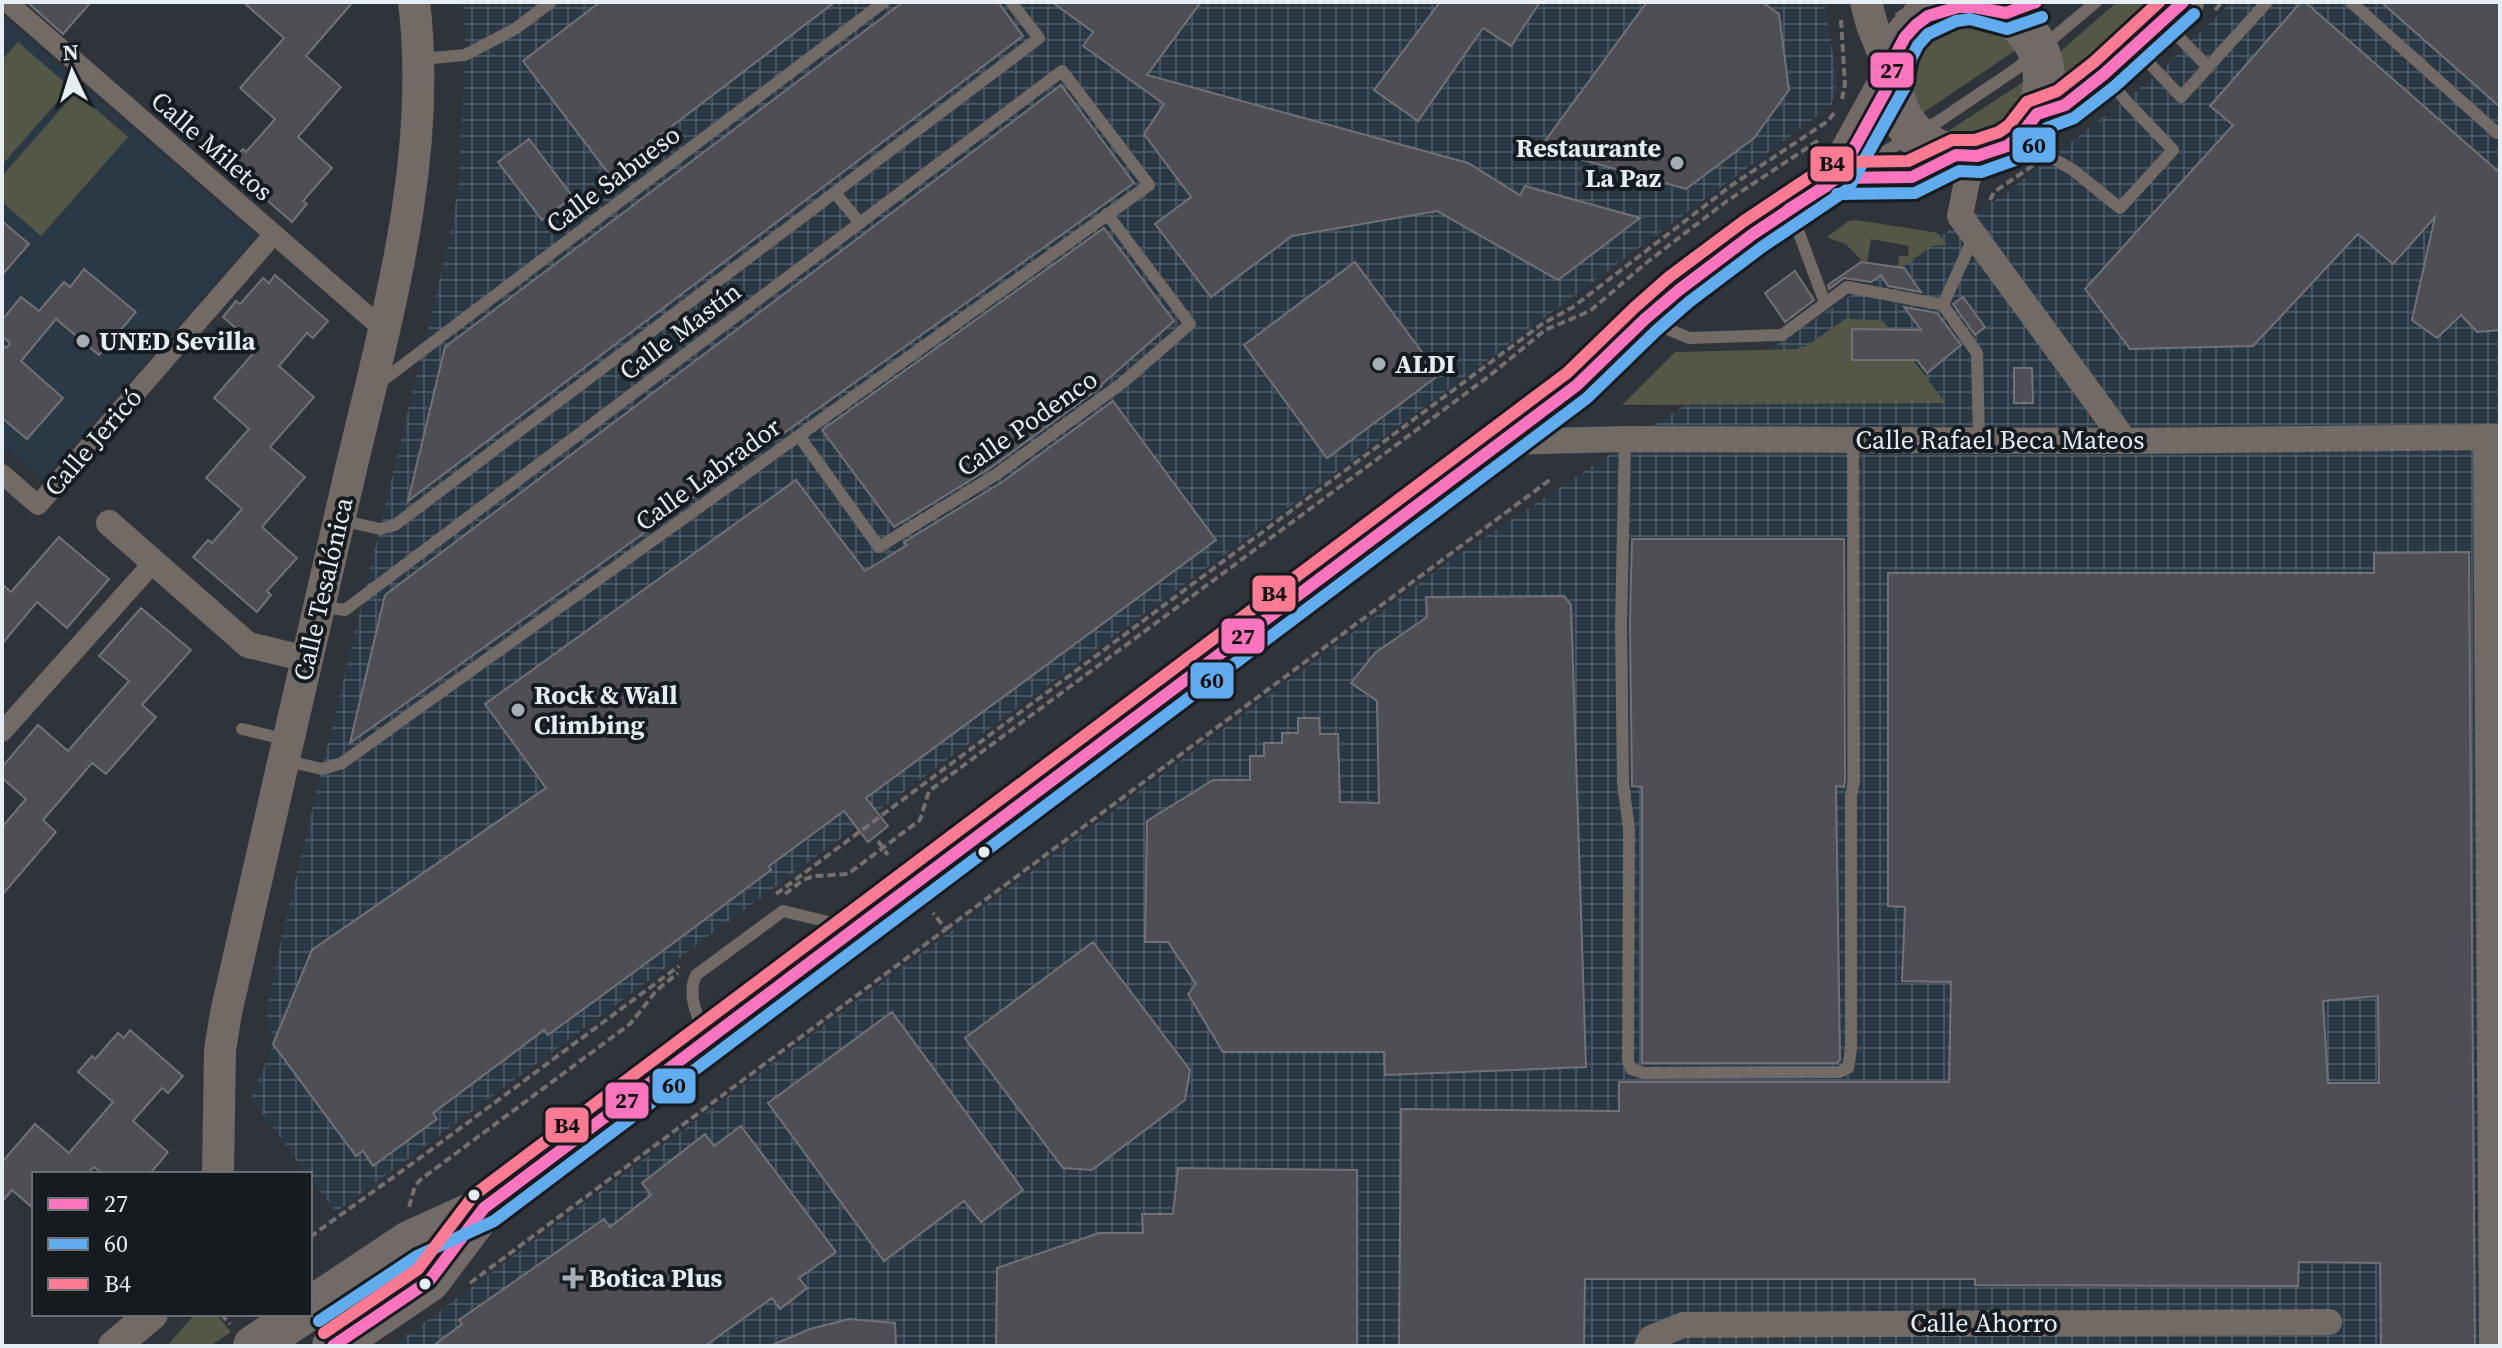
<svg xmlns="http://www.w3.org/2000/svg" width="2502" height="1348" font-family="'Source Serif 4',serif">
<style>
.built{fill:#2a3946}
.industrial{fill:url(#industrial-grid)}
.green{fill:#545746}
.building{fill:#4f4e55;stroke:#717276;stroke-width:2;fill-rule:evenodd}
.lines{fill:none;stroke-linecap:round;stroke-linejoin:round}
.path{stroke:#73706f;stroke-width:4;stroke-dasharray:8 4;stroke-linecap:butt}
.service{stroke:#716a65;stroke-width:12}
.pedestrian{stroke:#716a65;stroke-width:20}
.minor{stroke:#716a65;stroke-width:26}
.tertiary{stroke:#716a65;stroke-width:32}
.primary{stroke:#716a67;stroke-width:42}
.bus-1-casing{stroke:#161b20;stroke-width:18}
.bus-2-casing{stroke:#161b20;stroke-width:18}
.bus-3-casing{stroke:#161b20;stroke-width:18}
.bus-1{stroke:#fc73be;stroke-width:12}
.bus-2{stroke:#60acee;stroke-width:12}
.bus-3{stroke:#fe7a93;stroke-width:12}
.poi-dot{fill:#a6adb3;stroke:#161b20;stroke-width:3}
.bus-dot{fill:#e6eef4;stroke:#161b20;stroke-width:3}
.labels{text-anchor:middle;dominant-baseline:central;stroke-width:8;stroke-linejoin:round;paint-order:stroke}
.street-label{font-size:26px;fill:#e6eef4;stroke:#161b20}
.poi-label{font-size:26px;font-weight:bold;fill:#e6eef4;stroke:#161b20;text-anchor:start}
.line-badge{stroke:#161b20;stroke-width:3}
.pale-badge-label{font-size:22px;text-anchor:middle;font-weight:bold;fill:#111}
</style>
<defs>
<pattern id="industrial-grid" width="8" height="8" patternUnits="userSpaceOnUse" patternTransform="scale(2)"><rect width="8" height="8" fill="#2a3946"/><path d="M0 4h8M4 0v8" fill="none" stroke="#495661"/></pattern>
</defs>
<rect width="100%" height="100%" fill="#2e3439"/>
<!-- built -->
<path class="built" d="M2 16 256 236 42 480 2 445Z"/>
<!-- industrial -->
<g class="industrial">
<path d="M463 2H1825L1837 83 1831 106 336 1212 310 1178V1174H307L251 1098 274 1043 266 1015 282 936 450 236 458 190 462 110 465 45Z"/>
<path d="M2231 2H2500V1346H392L1456 556 2003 195 2153 78Z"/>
</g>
<!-- green -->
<g class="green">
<path d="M2117 2H2168L2058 91 2055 56Z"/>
<path d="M1963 18C1988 19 2004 26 2020 45L2019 48 1918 116C1900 92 1903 53 1927 33 1938 25 1950 21 1963 18Z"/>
<path d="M18 42 70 87 2 165V60Z"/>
<path d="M2028 79 2031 81C2026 109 2014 134 1983 141 1971 144 1957 140 1945 138V133Z"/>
<path d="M76 92 128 137 41 236 2 202V176Z"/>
<path d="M1856 220 1933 232 1939 234 1946 243 1945 245 1932 246 1903 267H1898L1899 256H1908L1909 246 1871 239 1867 262 1862 261 1846 244 1828 238V236L1849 221Z"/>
<path d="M1845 319 1878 320 1884 322 1944 401 1943 403 1622 405 1675 352 1796 349 1808 345Z"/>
<path d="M195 1314H216L231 1332 210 1346H167Z"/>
</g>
<!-- building -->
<g class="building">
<path d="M27 2H91L63 34Z"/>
<path d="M243 2H353L306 56 341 87 298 137 332 168 303 201 307 204 292 222 228 166 243 149 246 152 275 119 240 88 284 38Z"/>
<path d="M600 2H835L609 174 523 61Z"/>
<path d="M903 2H998L1023 36 408 501 445 347Z"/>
<path d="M1052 2H1201L1147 75 1468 163 1520 195 1525 186 1640 218 1558 280 1437 211 1292 236 1211 297 1155 224 1191 197 1144 134 1164 104 1083 46 1093 32Z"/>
<path d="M1440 2H1540L1511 46 1483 28 1418 121 1374 90Z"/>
<path d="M1647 2H1762L1779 14 1789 90 1754 138 1686 189 1540 148Z"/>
<path d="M2301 2H2305L2500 173V330L2477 332 2461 315 2437 338 2412 320 2435 217 2393 264 2358 234 2253 346 2130 349 2085 289 2233 125 2210 106Z"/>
<path d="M2381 2H2500V107Z"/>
<path d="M1061 85 1134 183 350 743 385 595Z"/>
<path d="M529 139 573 197 542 220 498 162Z"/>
<path d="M2 221 29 244 2 275Z"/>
<path d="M1104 228 1174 321 1101 385 1102 386 992 467 894 527 822 430Z"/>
<path d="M1355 262 1439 375 1327 458 1244 345Z"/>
<path d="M1861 262 1904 268 1921 292 1888 286 1881 275 1871 282 1844 278 1829 289 1828 285Z"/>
<path d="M84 269 136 312 99 355 56 319 21 361 63 398 27 439 2 418V344L6 348 10 343 2 336V320L21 297 39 311 64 282 70 287Z"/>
<path d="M1795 271 1814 300 1785 322 1765 293Z"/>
<path d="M275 275 328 321 313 338 307 333 279 366 314 397 270 447 305 477 262 527 297 558 267 591 271 595 257 612 193 557 208 540 212 543 242 509 206 478 249 429 214 398 258 348 223 317 236 301 240 304 263 278 269 283Z"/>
<path d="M1963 297 1985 327 1975 335 1953 304Z"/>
<path d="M1904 307 1937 313 1961 345 1927 373 1917 360H1852V329L1921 330Z"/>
<path d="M2014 368H2032L2033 403H2014Z"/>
<path d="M1113 401 1216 540 866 798 888 826 868 842 844 811 769 866 771 870 660 953 548 1035 544 1030 433 1113 437 1119 373 1166 363 1151 356 1156 273 1044 312 950 546 788 485 704 796 480 865 571 907 545 904 542 1002 482Z"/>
<path d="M59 537 109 579 67 628 37 602 2 644V584L11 592Z"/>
<path d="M1632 539H1844L1845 781 1844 787 1836 786 1840 1060 1837 1063H1642V787L1632 786V782L1630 623Z"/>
<path d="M2469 552 2475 1346H2381L2380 1263 2299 1262 2298 1286 1975 1285V1279H1585L1584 1346H1399L1401 1109 1619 1111V1082H1949L1951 982 1902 981 1905 907 1888 906V573H2374V553ZM2378 996 2379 1083H2328L2323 1001Z"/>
<path d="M1564 596 1571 605 1586 1067 1385 1075 1384 1052H1223L1188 994 1196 984 1168 942H1145L1147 821 1213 780H1250V756H1264V743H1282V733H1298V718H1319L1320 734H1338L1340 802 1379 803 1377 701 1351 683 1375 653 1427 617 1426 597Z"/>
<path d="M141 608 191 650 142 705 156 717 106 774 92 763 43 820 56 832 2 895V827L26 799 2 778V767L38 725 68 751 129 681 99 656Z"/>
<path d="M1093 942 1190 1070 1185 1100 1092 1170 1063 1168 965 1038Z"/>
<path d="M892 1012 1023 1190 981 1222 964 1201 884 1261 768 1103Z"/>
<path d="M130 1030 183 1076 168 1093 162 1088 133 1121 168 1152 150 1174H103L94 1167 90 1171 93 1174H34V1209L12 1190 2 1202V1162L35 1124 69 1153 113 1102 78 1072 92 1056 95 1059 118 1033 124 1038Z"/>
<path d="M741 1126 836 1252 799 1278 807 1288 780 1309 772 1298 705 1346H433L462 1324 459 1320 604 1219 610 1227 651 1195 642 1183 705 1134 714 1146Z"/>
<path d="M1178 1168 1357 1170V1346H996L997 1268 1099 1233H1143L1142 1214H1173Z"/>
<path d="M849 1319 895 1323 896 1346H770L810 1329Z"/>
</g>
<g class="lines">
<!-- path -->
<g class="path">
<path d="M2215 10 2222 2"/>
<path d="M1896 16 1912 2"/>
<path d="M1841 20 1845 84 1842 99"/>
<path d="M1990 200 1994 192 2035 164"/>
<path d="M878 841 888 855"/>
<path d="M776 894 1542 324 1573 307 1732 185 1828 121 1834 113"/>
<path d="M785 894 803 880 814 876 848 874 920 820 929 791 1488 377 1545 330 1590 311 1646 263 1727 201 1819 140"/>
<path d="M946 929 1551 479"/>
<path d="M409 1207 415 1186 420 1180 630 1024 657 990 678 973"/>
<path d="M310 1237 424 1155 679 966"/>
<path d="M470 1283 946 929 933 913"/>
<path d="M221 1314 230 1324"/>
</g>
<!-- service -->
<g class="service">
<path d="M2351 2 2497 133"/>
<path d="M2166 24 2208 67"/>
<path d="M2137 50 2181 97 2267 2"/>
<path d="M421 59 465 55 515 29 551 2"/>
<path d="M2031 124 2052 158 2073 170 2120 208 2173 150 2126 101 2109 80"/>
<path d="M1863 164 1939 121 2016 69 2096 2"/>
<path d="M835 193 860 223"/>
<path d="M1793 217 1825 303"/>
<path d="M1974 236 1943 305 1977 353 1979 440"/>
<path d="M1651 322 1689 338 1782 335 1847 287 1943 305"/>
<path d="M378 384 884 2"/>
<path d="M799 436 879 547 997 474 1121 384 1190 324 1107 214"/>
<path d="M1625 439 1621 626 1623 783 1629 829 1628 1061 1631 1069 1644 1073 1839 1072 1848 1068 1851 1049V796L1854 782 1853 440"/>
<path d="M340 520 380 529 395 525 1039 38 1011 2"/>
<path d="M242 729 288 740"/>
<path d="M283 760 322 769 342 763 1149 185 1062 71 345 610 322 607"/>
<path d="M704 1034C697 1015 687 994 696 975L783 911 845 926"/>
</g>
<!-- pedestrian -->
<g class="pedestrian">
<path d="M7 2 383 329"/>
<path d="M2 474 38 505 274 234"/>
<path d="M2 732 153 563"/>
</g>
<!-- minor -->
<g class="minor">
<path d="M1977 156 1967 181 1960 216 2125 441"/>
<path d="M2486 437 2492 1346"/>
<path d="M1504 442 1625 439 2125 441 2500 437"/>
<path d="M109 523 248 645 307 659"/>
<path d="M1647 1346 1651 1338 1683 1325 2329 1322"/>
</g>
<!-- tertiary -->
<g class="tertiary">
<path d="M1866 2 1872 25 1891 72"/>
<path d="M1982 2 1990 7"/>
<path d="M218 1174 220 1050 226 1013C266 837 306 662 347 486 383 330 434 164 414 2"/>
<path d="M114 1346 152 1314"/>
</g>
<!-- primary -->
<g class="primary">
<circle cx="1968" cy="80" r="76"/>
<path d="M2037 114 2065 105 2104 74 2183 2"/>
<path d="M1837 178 1912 177 1956 155"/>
<path d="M310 1308 409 1242 484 1208 1577 385 1645 319 1679 290 1753 234 1837 178 1891 79"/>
<path d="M254 1346 302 1314"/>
<path d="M333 1346 429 1281 481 1212"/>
</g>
<defs>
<g id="bus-1">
<path d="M1789 209 1825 187 1841 172 1886 90 1897 52 1905 37 1916 25 1928 16 1958 7H1974L2006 13 2036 2"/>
<path d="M333 1346 429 1281 484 1208 1577 385 1645 319 1679 290 1753 234 1837 178 1912 177 1956 155 1977 156 2007 146 2020 136 2037 114 2065 105 2104 74 2183 2"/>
</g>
<g id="bus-2">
<path d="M1837 194 1915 193 1959 171 1981 172 2015 160 2032 147 2047 128 2074 118 2114 87 2194 14"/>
<path d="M319 1321 417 1256 494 1221 1587 398 1656 331 1689 302 1762 247 1848 189 1905 87 1911 59 1918 45 1928 34 1956 21 1970 19 2007 29 2042 17"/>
</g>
<path id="bus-3" d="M324 1333 418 1269 474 1195 1567 373 1634 308 1669 277 1744 221 1828 165 1837 162 1908 161 1952 140H1975L1999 132 2009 125 2027 102 2057 91 2094 62 2159 2"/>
</defs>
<!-- bus-1 casing -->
<use href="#bus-1" class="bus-1-casing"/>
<!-- bus-2 casing -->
<use href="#bus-2" class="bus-2-casing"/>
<!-- bus-3 casing -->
<use href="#bus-3" class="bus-3-casing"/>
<!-- bus-1 -->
<use href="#bus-1" class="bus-1"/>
<!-- bus-2 -->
<use href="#bus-2" class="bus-2"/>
<!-- bus-3 -->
<use href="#bus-3" class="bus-3"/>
</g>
<!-- markers -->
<g class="poi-dot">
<circle cx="1677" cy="163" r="8"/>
<circle cx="83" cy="341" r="8"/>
<circle cx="1379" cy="364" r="8"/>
<circle cx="518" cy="710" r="8"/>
<path d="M569 1266h8v8h8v8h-8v8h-8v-8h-8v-8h8z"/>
</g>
<g class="bus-dot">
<circle cx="984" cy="852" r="7"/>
<circle cx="474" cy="1195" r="7"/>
<circle cx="425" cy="1284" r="7"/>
</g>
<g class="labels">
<!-- street labels -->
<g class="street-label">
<text transform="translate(212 146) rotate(41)">Calle Miletos</text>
<text transform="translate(613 179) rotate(-37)">Calle Sabueso</text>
<text transform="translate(680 331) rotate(-37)">Calle Mastín</text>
<text transform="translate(1027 423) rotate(-35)">Calle Podenco</text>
<text x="2000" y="440">Calle Rafael Beca Mateos</text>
<text transform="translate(93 442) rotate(-49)">Calle Jericó</text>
<text transform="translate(708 474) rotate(-36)">Calle Labrador</text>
<text transform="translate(323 589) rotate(-77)">Calle Tesalónica</text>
<text x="1984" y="1323">Calle Ahorro</text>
</g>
<!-- poi labels -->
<g class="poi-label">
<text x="1661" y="148" text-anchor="end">Restaurante<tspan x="1661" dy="30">La Paz</tspan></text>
<text x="99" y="341">UNED Sevilla</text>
<text x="1395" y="364">ALDI</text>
<text x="534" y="695">Rock &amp; Wall<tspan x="534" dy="30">Climbing</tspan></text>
<text x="589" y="1278">Botica Plus</text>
</g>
</g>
<g class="line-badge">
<rect x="1869" y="51" width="46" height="38" rx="8" fill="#fc73be"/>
<rect x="2011" y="126" width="46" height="38" rx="8" fill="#60acee"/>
<rect x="1809" y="145" width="46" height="38" rx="8" fill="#fe7a93"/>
<rect x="1251" y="574" width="46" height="39" rx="8" fill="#fe7a93"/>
<rect x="1220" y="617" width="46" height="38" rx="8" fill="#fc73be"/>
<rect x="1189" y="661" width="46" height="39" rx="8" fill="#60acee"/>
<rect x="651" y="1067" width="46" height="38" rx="8" fill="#60acee"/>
<rect x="604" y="1081" width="46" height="39" rx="8" fill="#fc73be"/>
<rect x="544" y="1106" width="46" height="38" rx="8" fill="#fe7a93"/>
</g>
<g class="pale-badge-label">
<text x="1892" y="78">27</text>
<text x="2034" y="153">60</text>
<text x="1832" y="171">B4</text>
<text x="1274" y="601">B4</text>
<text x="1243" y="644">27</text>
<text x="1212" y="688">60</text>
<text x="674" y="1093">60</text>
<text x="627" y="1108">27</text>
<text x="567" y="1133">B4</text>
</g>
<!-- border -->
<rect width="2502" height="1348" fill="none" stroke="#e6eef4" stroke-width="8"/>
<!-- legend -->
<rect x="32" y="1172" width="280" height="144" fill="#161b20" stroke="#696f75" stroke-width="2"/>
<rect x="48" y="1198" width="40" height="12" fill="#fc73be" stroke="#696f75" stroke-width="2"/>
<text x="104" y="1212" font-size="24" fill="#e6eef4">27</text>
<rect x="48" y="1238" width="40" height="12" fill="#60acee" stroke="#696f75" stroke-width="2"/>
<text x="104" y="1252" font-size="24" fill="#e6eef4">60</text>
<rect x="48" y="1278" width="40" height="12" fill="#fe7a93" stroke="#696f75" stroke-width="2"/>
<text x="104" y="1292" font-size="24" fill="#e6eef4">B4</text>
<!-- north arrow -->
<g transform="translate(72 72) rotate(356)" stroke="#161b20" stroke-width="6" paint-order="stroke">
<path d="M0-6L14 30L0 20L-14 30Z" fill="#e6eef4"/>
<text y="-12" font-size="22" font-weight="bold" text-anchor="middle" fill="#e6eef4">N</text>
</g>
</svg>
